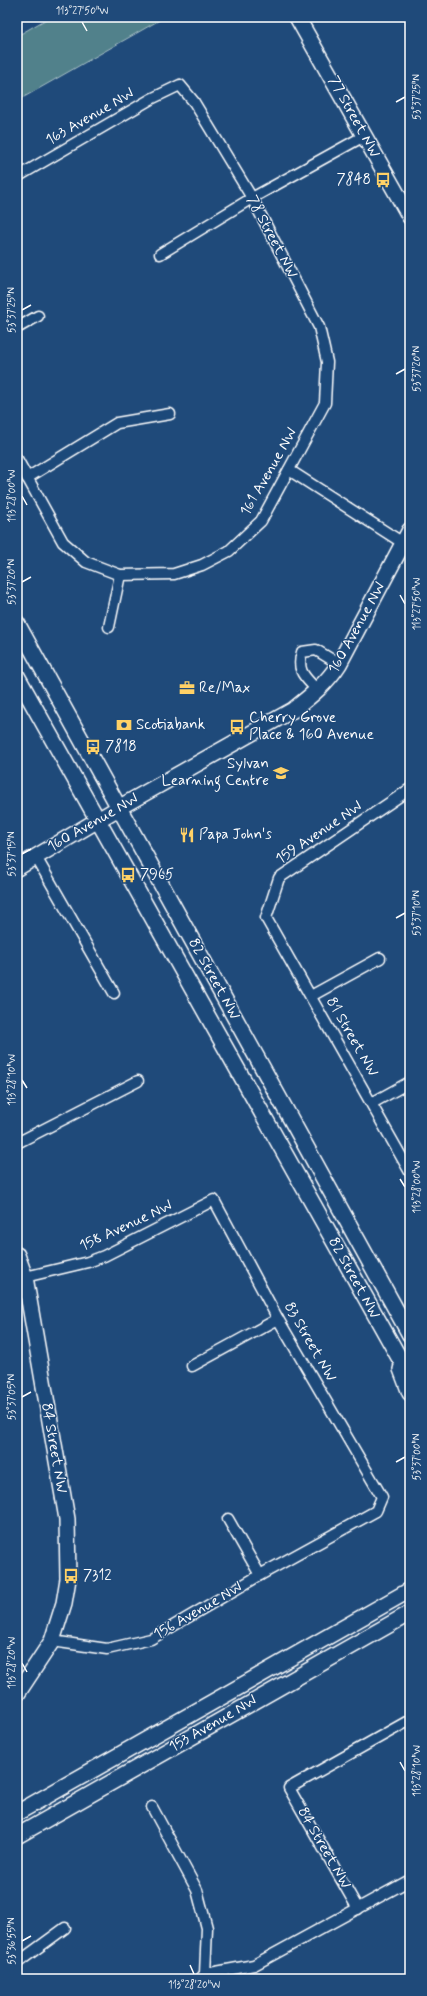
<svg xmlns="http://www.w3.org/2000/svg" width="427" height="1996" font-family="Mynerve,sans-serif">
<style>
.green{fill:#51818b;stroke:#a8c0c5}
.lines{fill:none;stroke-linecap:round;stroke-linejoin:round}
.street-casing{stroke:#fff;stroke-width:13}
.secondary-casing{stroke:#fff;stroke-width:18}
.street{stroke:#1f4a7a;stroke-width:10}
.secondary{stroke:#1f4a7a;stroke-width:15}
.ticks{fill:none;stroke:#fff;stroke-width:1.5}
.labels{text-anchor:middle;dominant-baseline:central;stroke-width:3;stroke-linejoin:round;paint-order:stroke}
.street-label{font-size:15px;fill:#fff;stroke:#1f4a7a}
.poi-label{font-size:15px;fill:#fff;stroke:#1f4a7a;text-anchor:start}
.neatline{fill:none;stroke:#fff;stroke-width:1.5}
.ticks-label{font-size:10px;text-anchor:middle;fill:#fff}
</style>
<rect width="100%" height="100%" fill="#1f4a7a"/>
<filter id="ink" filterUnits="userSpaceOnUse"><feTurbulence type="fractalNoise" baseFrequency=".025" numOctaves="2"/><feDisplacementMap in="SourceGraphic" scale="8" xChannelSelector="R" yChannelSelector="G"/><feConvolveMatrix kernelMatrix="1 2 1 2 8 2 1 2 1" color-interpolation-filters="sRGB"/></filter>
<g filter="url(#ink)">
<!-- green -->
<path class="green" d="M50 17H165L17 101V36Z"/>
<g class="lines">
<defs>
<g id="street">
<path d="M17 177 151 99 180 85 194 102 252 198 319 327 327 362 325 403 261 521 229 551 202 565 174 574 120 575 86 562 63 542 17 459"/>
<path d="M160 254 252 198 364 136"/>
<path d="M17 328 38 316"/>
<path d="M289 470 403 543"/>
<path d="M27 478 117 423 170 414"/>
<path d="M109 627 120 575"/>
<path d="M318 691C305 677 296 672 302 652L316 650 339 664"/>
<path d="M410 789 279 878 266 918 410 1172"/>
<path d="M36 857 114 993"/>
<path d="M311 996 380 958"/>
<path d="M372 1103 410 1082"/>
<path d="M17 1143 138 1081"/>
<path d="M25 1277 88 1262 104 1256 214 1200 278 1319 382 1497 376 1511 260 1575 151 1639 107 1649 52 1641"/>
<path d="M192 1366 278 1319"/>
<path d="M228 1519 260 1575"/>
<path d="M152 1807 197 1890 207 1928 205 1974"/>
<path d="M358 1909 289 1788 410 1720"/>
<path d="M17 1963 65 1928"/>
<path d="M200 1979 205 1974 254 1965 410 1880"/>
</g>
<g id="secondary">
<path d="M297 17 410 217"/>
<path d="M17 623 410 1335"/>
<path d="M17 676 410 1377"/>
<path d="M17 868 120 807 293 710C311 696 327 683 339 664L410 530"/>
<path d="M17 1255 25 1277 67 1519 68 1579 64 1603 52 1641 17 1694"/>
<path d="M401 1369 410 1393"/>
<path d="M17 1813 410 1590"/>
<path d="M17 1836 410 1613"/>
</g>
</defs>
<!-- street casing -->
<use href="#street" class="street-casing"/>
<!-- secondary casing -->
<use href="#secondary" class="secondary-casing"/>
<!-- street -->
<use href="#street" class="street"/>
<!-- secondary -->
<use href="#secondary" class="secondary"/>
</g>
</g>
<!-- ticks -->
<path class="ticks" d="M82 22 87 31M396 102 405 97M22 310 31 305M396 374 405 369M22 496 27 505M22 582 31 577M400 595 405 604M22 854 31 849M396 918 405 913M22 1080 27 1088M400 1179 405 1187M22 1397 31 1392M396 1462 405 1457M22 1663 27 1672M400 1762 405 1771M22 1941 31 1936M190 1965 194 1974"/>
<!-- icons -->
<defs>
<symbol id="bus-bare" viewBox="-9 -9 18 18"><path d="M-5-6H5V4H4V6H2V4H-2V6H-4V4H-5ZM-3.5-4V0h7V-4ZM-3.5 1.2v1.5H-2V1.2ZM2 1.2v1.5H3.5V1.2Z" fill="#ffd166" stroke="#1f4a7a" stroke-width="2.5" paint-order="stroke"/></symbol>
<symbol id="office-bare" viewBox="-9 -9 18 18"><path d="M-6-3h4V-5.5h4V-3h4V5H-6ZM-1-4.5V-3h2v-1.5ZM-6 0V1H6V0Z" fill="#ffd166" stroke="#1f4a7a" stroke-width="2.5" paint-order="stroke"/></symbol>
<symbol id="bank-bare" viewBox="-9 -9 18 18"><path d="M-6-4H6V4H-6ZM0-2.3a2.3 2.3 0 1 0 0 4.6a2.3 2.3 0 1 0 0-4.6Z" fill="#ffd166" stroke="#1f4a7a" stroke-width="2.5" paint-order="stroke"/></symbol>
<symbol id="school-bare" viewBox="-9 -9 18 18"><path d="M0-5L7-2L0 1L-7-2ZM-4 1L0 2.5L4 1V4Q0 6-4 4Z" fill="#ffd166" stroke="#1f4a7a" stroke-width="2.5" paint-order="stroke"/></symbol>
<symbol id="restaurant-bare" viewBox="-9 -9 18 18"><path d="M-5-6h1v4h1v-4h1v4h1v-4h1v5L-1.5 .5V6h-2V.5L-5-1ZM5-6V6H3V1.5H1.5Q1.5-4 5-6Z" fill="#ffd166" stroke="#1f4a7a" stroke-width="2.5" paint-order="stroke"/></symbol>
</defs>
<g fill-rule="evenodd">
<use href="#bus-bare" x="372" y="169" width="22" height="22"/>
<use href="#office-bare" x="176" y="677" width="22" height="22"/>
<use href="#bank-bare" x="113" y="714" width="22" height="22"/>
<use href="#bus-bare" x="226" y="716" width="22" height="22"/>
<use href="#bus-bare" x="82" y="736" width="22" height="22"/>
<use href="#school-bare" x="270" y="762" width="22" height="22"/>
<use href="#restaurant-bare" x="176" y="824" width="22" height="22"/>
<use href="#bus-bare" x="117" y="864" width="22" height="22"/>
<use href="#bus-bare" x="60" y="1565" width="22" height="22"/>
</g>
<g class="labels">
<!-- street labels -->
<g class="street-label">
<text transform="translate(90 117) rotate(-30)">163 Avenue NW</text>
<text transform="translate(354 117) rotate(61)">77 Street NW</text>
<text transform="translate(272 237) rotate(62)">78 Street NW</text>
<text transform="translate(269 472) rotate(-60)">161 Avenue NW</text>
<text transform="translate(357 628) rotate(-61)">160 Avenue NW</text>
<text transform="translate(93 823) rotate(-30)">160 Avenue NW</text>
<text transform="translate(319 833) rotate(-34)">159 Avenue NW</text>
<text transform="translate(214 979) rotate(61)">82 Street NW</text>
<text transform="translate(352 1037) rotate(60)">81 Street NW</text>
<text transform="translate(126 1226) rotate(-25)">158 Avenue NW</text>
<text transform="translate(354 1278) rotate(61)">82 Street NW</text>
<text transform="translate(310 1342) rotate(60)">83 Street NW</text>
<text transform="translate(54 1448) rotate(80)">84 Street NW</text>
<text transform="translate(198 1611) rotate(-30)">156 Avenue NW</text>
<text transform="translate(213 1724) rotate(-30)">153 Avenue NW</text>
<text transform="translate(324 1848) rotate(60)">84 Street NW</text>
</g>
<!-- poi labels -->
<g class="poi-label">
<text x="371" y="180" text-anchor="end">7848</text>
<text x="199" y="688">Re/Max</text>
<text x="249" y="718">Cherry Grove<tspan x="249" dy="17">Place &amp; 160 Avenue</tspan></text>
<text x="136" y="725">Scotiabank</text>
<text x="105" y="747">7818</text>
<text x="269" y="764" text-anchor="end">Sylvan<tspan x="269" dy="17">Learning Centre</tspan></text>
<text x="199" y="835">Papa John's</text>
<text x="140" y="875">7965</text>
<text x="83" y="1576">7312</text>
</g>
</g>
<!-- margin -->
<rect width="427" height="1996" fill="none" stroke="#1f4a7a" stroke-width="44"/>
<rect x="22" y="22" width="383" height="1952" class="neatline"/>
<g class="ticks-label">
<text x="82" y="14">113°27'50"W</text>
<text transform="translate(416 97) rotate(-90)" y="4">53°37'25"N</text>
<text transform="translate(11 310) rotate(-90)" y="4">53°37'25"N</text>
<text transform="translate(416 369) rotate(-90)" y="4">53°37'20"N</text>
<text transform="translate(11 496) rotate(-90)" y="4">113°28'00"W</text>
<text transform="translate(11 582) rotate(-90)" y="4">53°37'20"N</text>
<text transform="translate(416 604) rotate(-90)" y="4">113°27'50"W</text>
<text transform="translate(11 854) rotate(-90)" y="4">53°37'15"N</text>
<text transform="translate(416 913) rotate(-90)" y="4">53°37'10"N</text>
<text transform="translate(11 1080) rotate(-90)" y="4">113°28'10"W</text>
<text transform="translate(416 1187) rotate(-90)" y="4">113°28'00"W</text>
<text transform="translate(11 1397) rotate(-90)" y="4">53°37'05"N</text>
<text transform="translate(416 1457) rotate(-90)" y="4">53°37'00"N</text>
<text transform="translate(11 1663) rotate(-90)" y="4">113°28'20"W</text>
<text transform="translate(416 1771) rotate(-90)" y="4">113°28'10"W</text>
<text transform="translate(11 1941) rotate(-90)" y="4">53°36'55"N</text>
<text x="194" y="1988">113°28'20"W</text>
</g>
</svg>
